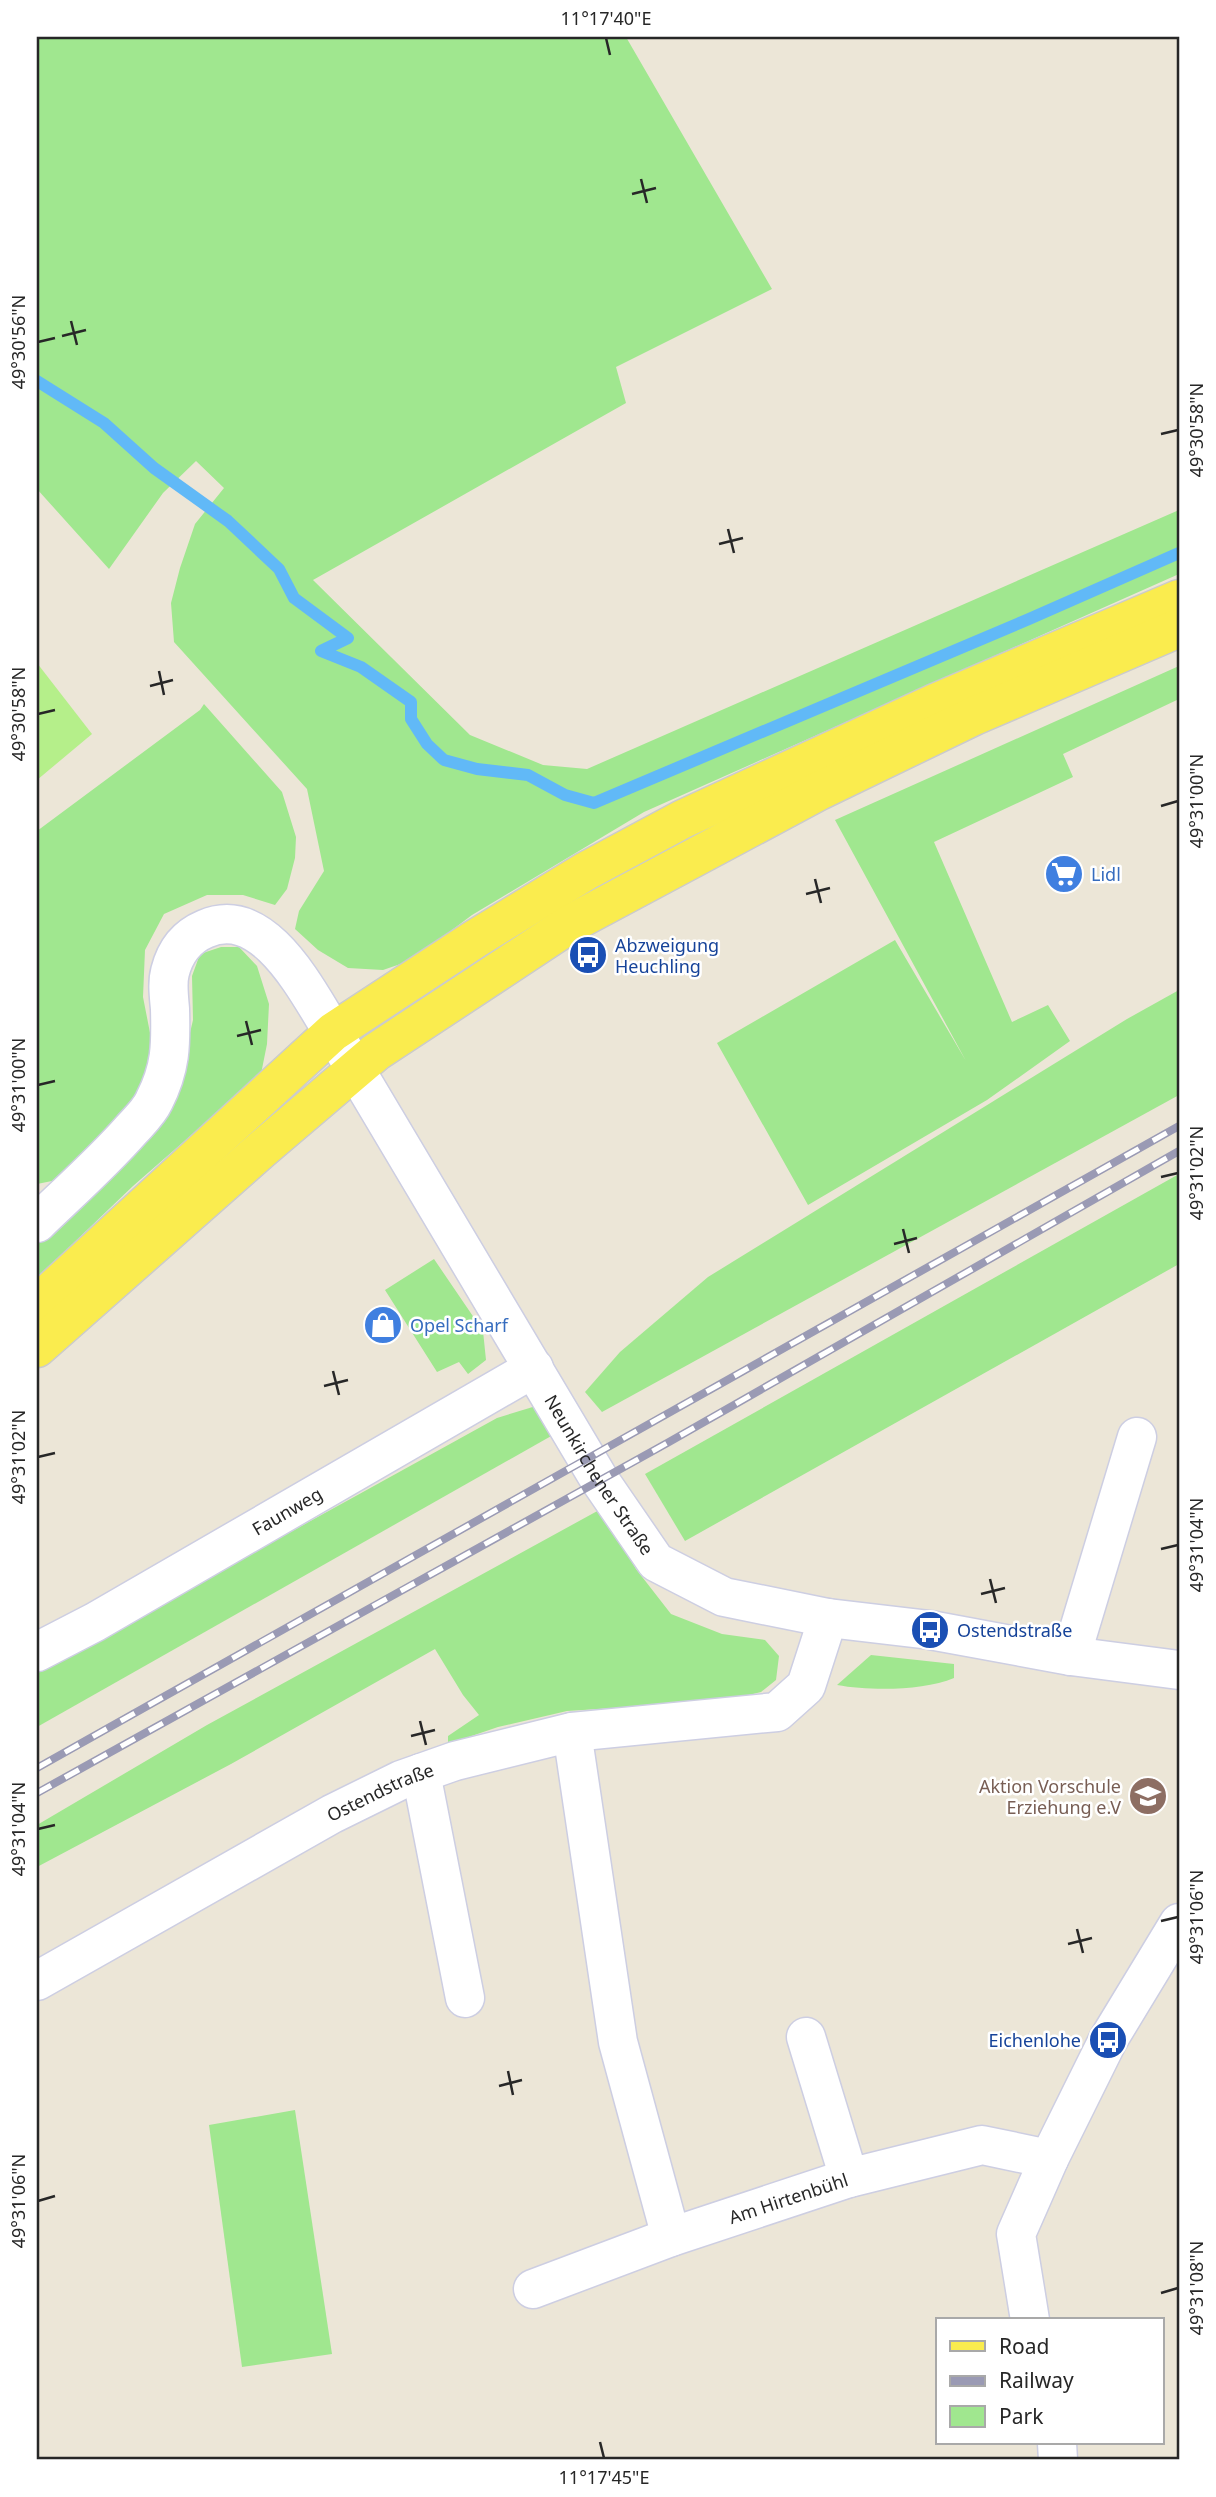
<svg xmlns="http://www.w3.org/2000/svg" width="1216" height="2497" font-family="'Noto Sans',sans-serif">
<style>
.green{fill:#a0e78f}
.pitch{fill:#b5ef8a}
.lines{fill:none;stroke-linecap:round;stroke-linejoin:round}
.stream{stroke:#61b9f7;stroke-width:12}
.minor-casing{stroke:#cdcee2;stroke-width:41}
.major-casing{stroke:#cbcbcb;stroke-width:41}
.minor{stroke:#fff;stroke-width:38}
.major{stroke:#faec4e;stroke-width:38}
.rail-casing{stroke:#9a9ab4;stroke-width:8}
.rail{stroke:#fff;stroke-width:5;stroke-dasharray:16;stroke-linecap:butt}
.ticks{fill:none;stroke:#272727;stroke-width:2.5}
.labels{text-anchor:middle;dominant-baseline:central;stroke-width:5;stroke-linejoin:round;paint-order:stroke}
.shop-label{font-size:18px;fill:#366cbe;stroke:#fff;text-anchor:start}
.transit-label{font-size:18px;fill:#164399;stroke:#fff;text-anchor:start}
.street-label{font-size:18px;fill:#272727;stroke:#fff}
.education-label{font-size:18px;fill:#785e54;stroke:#fff;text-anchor:end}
.neatline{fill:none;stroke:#272727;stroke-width:2.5}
.ticks-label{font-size:18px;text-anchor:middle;fill:#272727}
</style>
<rect width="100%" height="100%" fill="#ece6d7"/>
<!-- green -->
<g class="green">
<path d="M37 37H626L772 289 616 367 626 403 313 580 470 735 543 765 587 769 1179 510V574L644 812 472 915 412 960 383 970 348 968 318 950 295 929 299 911 324 871 307 789 174 642 171 603 180 568 195 524 224 488 196 461 163 493 109 569 37 489Z"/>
<path d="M1179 666V699L1063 754 1073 777 934 842 1012 1022 1048 1005 1070 1041 987 1100 808 1205 717 1043 895 940 966 1061 835 820Z"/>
<path d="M204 704 282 792 296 837 295 858 287 889 275 905 243 895H207L164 914 145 950 143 997 152 1043 147 1075 123 1117 57 1180 37 1184V831L200 710Z"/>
<path d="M221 947H239L257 966 269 1004 267 1044 261 1074 133 1186 37 1278V1237L178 1084 193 1020 192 976 200 954Z"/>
<path d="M1179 990V1095L602 1412 585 1392 620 1352 708 1277 1127 1019Z"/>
<path d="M1179 1174V1264L685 1541 645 1474Z"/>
<path d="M434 1259 483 1331 486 1360 468 1374 459 1362 437 1372 385 1290Z"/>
<path d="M536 1406 560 1431 37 1727V1672L497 1418Z"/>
<path d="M601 1509 636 1569 671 1614 722 1634 765 1640 779 1656 776 1680 761 1692 725 1701 567 1711 498 1727 448 1744V1736L479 1715 463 1695 435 1649 231 1764 37 1867V1825L207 1725Z"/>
<path d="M871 1655 954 1664V1678C923 1691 870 1691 837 1685Z"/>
<path d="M295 2110 332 2354 242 2367 209 2125Z"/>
</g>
<!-- pitch -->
<path class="pitch" d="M37 663 92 734 37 780Z"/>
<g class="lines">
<!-- stream -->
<path class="stream" d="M37 381 104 423 154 468 228 521 279 569 294 598 348 638 321 651 361 667 411 702V719L427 744 444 760 477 769 528 775 565 795 594 803 1029 619 1179 553"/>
<defs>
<g id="minor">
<path id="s1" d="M37 1223C69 1192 102 1163 131 1130 139 1121 149 1112 154 1101 171 1068 171 1045 170 1009 169 997 167 983 170 972 175 952 186 937 205 929 265 903 307 992 333 1032L599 1479 656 1562 724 1597 828 1618 930 1630 1071 1656 1179 1670"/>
<path id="s2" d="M37 1652 95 1622 534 1368"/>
<path d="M1071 1656 1137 1437"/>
<path d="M572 1732 618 2042 671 2237"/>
<path d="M421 1773 465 1998"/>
<path id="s3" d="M37 1981 332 1814 401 1780 455 1761 572 1732 777 1712 806 1686 828 1618"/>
<path d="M806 2037 849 2178"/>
<path id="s4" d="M533 2289 671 2237 849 2178 982 2145 1049 2159"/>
<path d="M1030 2320 1016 2234 1049 2159 1108 2040 1179 1923"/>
<path d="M1057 2443 1058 2460"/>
</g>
<g id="major">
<path d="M37 1304 333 1032 475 939 586 871 683 819 935 703 1179 599"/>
<path d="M37 1348 261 1150 376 1052 570 924 819 791 974 716 1179 628"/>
</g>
</defs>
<!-- minor casing -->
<use href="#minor" class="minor-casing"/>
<!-- major casing -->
<use href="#major" class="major-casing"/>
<!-- minor -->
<use href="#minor" class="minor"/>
<!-- major -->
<use href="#major" class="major"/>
<defs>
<g id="rail">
<path d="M37 1768 1179 1126"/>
<path d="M37 1793 669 1442 1179 1151"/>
</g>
</defs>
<!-- rail casing -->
<use href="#rail" class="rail-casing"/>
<!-- rail -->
<use href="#rail" class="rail"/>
</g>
<!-- ticks -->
<path class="ticks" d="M606 38 610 55M641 179 647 203M632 194 656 188M71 321 77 345M62 336 86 330M38 342 55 338M1161 434 1178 430M728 529 734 553M719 544 743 538M159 671 164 695M150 686 173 680M38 714 55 710M1161 806 1178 801M815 879 821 903M806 894 830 888M246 1021 252 1045M237 1036 261 1030M38 1085 55 1081M1161 1177 1178 1173M903 1229 909 1253M894 1244 917 1238M333 1371 339 1395M324 1386 348 1380M38 1457 55 1453M1161 1549 1178 1545M990 1579 996 1603M981 1594 1005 1588M420 1721 426 1745M411 1736 435 1730M38 1829 55 1825M1161 1921 1178 1917M1077 1929 1083 1953M1068 1944 1092 1938M508 2071 513 2095M499 2086 522 2080M38 2201 55 2196M1161 2293 1178 2288M600 2442 604 2458"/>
<!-- icons -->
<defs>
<symbol id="supermarket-disc" viewBox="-11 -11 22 22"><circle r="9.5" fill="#3f7fe0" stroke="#fff"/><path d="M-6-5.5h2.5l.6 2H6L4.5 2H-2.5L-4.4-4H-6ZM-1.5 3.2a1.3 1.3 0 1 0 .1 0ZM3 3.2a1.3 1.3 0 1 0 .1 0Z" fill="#fff"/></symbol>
<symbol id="bus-disc" viewBox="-11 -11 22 22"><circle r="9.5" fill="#1a4fb4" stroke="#fff"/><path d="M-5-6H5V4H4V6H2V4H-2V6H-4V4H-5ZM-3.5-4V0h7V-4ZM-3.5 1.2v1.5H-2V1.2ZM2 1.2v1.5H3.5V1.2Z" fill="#fff"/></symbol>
<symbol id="shop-disc" viewBox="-11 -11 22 22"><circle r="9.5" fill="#3f7fe0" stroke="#fff"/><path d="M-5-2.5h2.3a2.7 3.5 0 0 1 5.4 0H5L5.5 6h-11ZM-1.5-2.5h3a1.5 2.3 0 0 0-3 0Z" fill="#fff"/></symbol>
<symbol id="school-disc" viewBox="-11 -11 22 22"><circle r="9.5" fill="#8d6e63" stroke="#fff"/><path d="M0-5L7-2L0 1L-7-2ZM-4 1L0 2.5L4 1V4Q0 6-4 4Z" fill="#fff"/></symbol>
</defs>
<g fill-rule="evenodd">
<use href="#supermarket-disc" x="1042" y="852" width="44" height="44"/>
<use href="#bus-disc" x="566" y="933" width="44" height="44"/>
<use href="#shop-disc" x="361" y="1303" width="44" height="44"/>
<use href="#bus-disc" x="908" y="1608" width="44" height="44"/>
<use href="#school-disc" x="1126" y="1774" width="44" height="44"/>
<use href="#bus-disc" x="1086" y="2018" width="44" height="44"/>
</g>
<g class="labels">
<!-- shop labels -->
<g class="shop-label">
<text x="1091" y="874">Lidl</text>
<text x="410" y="1325">Opel Scharf</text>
</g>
<!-- transit labels -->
<g class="transit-label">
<text x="615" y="945">Abzweigung<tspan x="615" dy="21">Heuchling</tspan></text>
<text x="957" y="1630">Ostendstraße</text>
<text x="1081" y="2040" text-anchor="end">Eichenlohe</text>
</g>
<!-- street labels -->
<g class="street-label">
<text stroke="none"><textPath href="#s1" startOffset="1055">Neunkirchener Straße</textPath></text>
<text stroke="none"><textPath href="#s2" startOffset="287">Faunweg</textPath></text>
<text stroke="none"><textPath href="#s3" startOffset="392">Ostendstraße</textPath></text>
<text stroke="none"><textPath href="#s4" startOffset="271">Am Hirtenbühl</textPath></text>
</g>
<!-- education labels -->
<g class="education-label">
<text x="1121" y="1786">Aktion Vorschule<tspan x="1121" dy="21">Erziehung e.V</tspan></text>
</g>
</g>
<!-- border -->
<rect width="1216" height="2497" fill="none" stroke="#ffffff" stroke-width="77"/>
<!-- legend -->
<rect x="936" y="2318" width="228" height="126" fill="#ffffff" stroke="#a9a9a9" stroke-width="2"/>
<rect x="950" y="2341" width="35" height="10" fill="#faec4e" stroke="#a9a9a9" stroke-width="2"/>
<text x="999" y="2354" font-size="21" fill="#272727">Road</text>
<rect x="950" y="2376" width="35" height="10" fill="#9a9ab4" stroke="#a9a9a9" stroke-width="2"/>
<text x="999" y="2388" font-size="21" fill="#272727">Railway</text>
<rect x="950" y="2406" width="35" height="21" fill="#a0e78f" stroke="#a9a9a9" stroke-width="2"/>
<text x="999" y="2424" font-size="21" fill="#272727">Park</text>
<rect x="38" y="38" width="1140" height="2420" class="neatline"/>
<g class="ticks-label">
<text x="606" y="25">11°17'40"E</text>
<text transform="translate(19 342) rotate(-90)" y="6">49°30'56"N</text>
<text transform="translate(1197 430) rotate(-90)" y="6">49°30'58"N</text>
<text transform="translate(19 714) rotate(-90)" y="6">49°30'58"N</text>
<text transform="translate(1197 801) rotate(-90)" y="6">49°31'00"N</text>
<text transform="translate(19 1085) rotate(-90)" y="6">49°31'00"N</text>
<text transform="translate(1197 1173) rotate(-90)" y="6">49°31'02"N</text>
<text transform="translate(19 1457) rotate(-90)" y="6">49°31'02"N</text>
<text transform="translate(1197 1545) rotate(-90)" y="6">49°31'04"N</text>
<text transform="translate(19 1829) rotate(-90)" y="6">49°31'04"N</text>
<text transform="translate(1197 1917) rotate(-90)" y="6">49°31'06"N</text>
<text transform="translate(19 2201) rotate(-90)" y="6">49°31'06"N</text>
<text transform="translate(1197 2288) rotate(-90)" y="6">49°31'08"N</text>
<text x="604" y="2484">11°17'45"E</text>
</g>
</svg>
